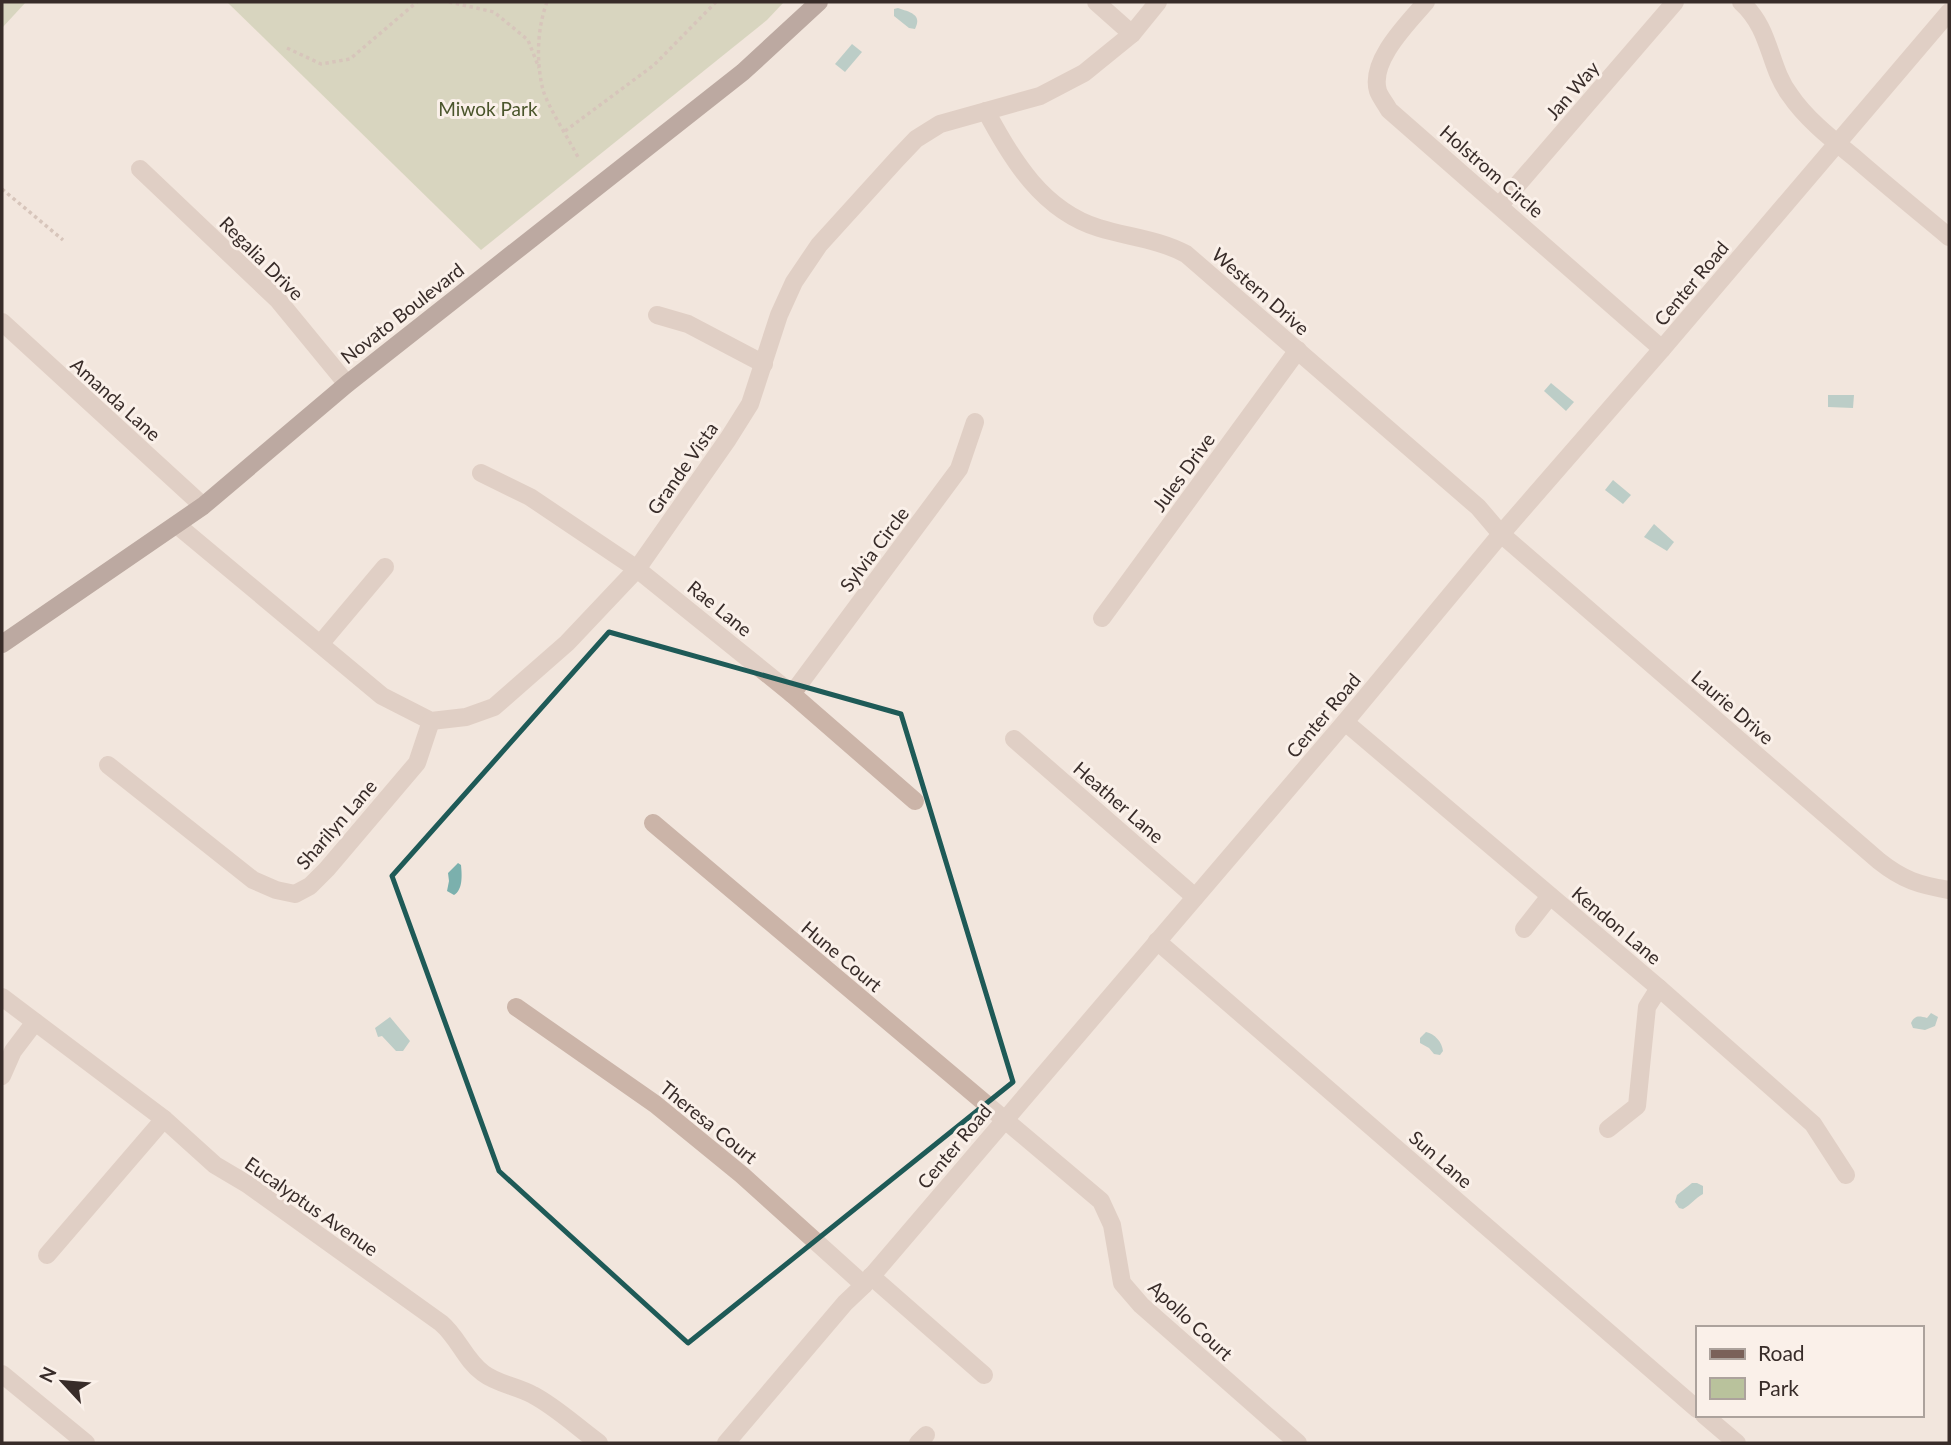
<svg xmlns="http://www.w3.org/2000/svg" width="1951" height="1445" font-family="Lato,sans-serif">
<style>
.green{fill:#b9c29c}
.water{fill:#7bb0ad}
.lines{fill:none;stroke-linecap:round;stroke-linejoin:round}
.path{stroke:#b79e92;stroke-width:3.5;stroke-dasharray:3.5 3.5;stroke-linecap:butt}
.minor{stroke:#cbb4a8;stroke-width:18}
.major{stroke:#7a6159;stroke-width:18}
.marked{fill:none;stroke:#1e5a57;stroke-width:5;stroke-linejoin:round}
.labels{text-anchor:middle;dominant-baseline:central;stroke-width:6;stroke-linejoin:round;paint-order:stroke}
.street-label{font-size:19px;fill:#382c29;stroke:#faf0e9}
.park-label{font-size:19px;fill:#4b562c;stroke:#faf0e9}
</style>
<rect width="100%" height="100%" fill="#f2e6dd"/>
<!-- green -->
<g class="green">
<path d="M2 2H26L2 28Z"/>
<path d="M227 2H784L767 20 481 250Z"/>
</g>
<!-- water -->
<g class="water">
<path d="M898 8C909 12 923 14 915 29L909 28 894 16V9Z"/>
<path d="M852 44 862 52 845 72 835 64Z"/>
<path d="M1551 383 1574 402 1566 411 1544 391Z"/>
<path d="M1828 395H1854L1853 408 1828 407Z"/>
<path d="M1613 480 1631 495 1623 504 1605 490Z"/>
<path d="M1654 524 1674 542 1667 551 1644 537Z"/>
<path d="M458 863 461 865C462 875 463 890 454 895L447 891 449 881 448 873Z"/>
<path d="M1931 1013 1938 1017 1935 1026 1925 1030 1913 1028 1911 1023C1915 1015 1919 1016 1927 1018Z"/>
<path d="M390 1017 410 1041 403 1051H396L382 1036 378 1037 375 1028Z"/>
<path d="M1426 1032C1435 1034 1442 1042 1443 1051L1440 1055 1434 1054 1429 1048 1420 1043V1038Z"/>
<path d="M1692 1183H1697L1703 1186V1194C1695 1198 1691 1205 1683 1209L1679 1208 1675 1202 1677 1195Z"/>
</g>
<g class="lines">
<!-- path -->
<g class="path">
<path d="M449 2 494 12 528 40 539 68"/>
<path d="M547 2C537 29 536 61 543 90 548 107 570 141 579 159"/>
<path d="M287 48 321 64 350 59 417 2"/>
<path d="M565 131 654 65 716 2"/>
<path d="M2 189 63 240"/>
</g>
<!-- minor -->
<g class="minor">
<path d="M1096 2 1132 34"/>
<path d="M1426 2C1408 23 1369 61 1378 91 1380 97 1386 104 1389 110L1662 349"/>
<path d="M1741 2C1772 30 1768 66 1790 95 1806 119 1833 140 1855 158 1886 185 1918 211 1949 237"/>
<path d="M986 111C1012 160 1043 211 1099 228 1128 237 1158 239 1186 254L1478 507 1501 534 1879 861C1903 880 1919 885 1949 890"/>
<path d="M140 169 278 300 347 384"/>
<path d="M1500 205 1675 2"/>
<path d="M657 315 688 324 764 364"/>
<path d="M2 322 203 506"/>
<path d="M481 473 530 497 637 569 792 694 915 801"/>
<path d="M177 525 382 696 431 721 466 717 494 707 567 643 637 569 728 439 750 404 779 315 794 282 819 245 897 159 916 139 940 124 1040 96 1084 73 1132 34 1158 2"/>
<path d="M1102 618 1298 350"/>
<path d="M321 643 385 567"/>
<path d="M792 694 959 469 975 422"/>
<path d="M1345 722 1659 988 1813 1124 1846 1175"/>
<path d="M1014 739 1195 897"/>
<path d="M108 765 253 880 276 890 295 894 310 886 327 869 417 763 431 721"/>
<path d="M653 823 1101 1201 1112 1225 1122 1283 1141 1305 1298 1443"/>
<path d="M1524 929 1550 896"/>
<path d="M1157 941 1697 1409"/>
<path d="M2 997 164 1119 215 1165 247 1184 441 1323C458 1337 465 1360 483 1373 497 1384 517 1386 533 1395 556 1407 577 1427 599 1443"/>
<path d="M516 1007 655 1104 742 1175 864 1285"/>
<path d="M2 1076 13 1051 35 1022"/>
<path d="M1608 1129 1637 1106 1647 1007 1659 988"/>
<path d="M47 1255 164 1119"/>
<path d="M871 1276 984 1375"/>
<path d="M2 1374 86 1443"/>
<path d="M1704 1415 1737 1443"/>
<path d="M726 1443 845 1303 864 1285 1345 722 1501 534 1662 349 1949 12"/>
<path d="M918 1443 926 1435"/>
</g>
<!-- major -->
<path class="major" d="M2 644 203 506 347 384 743 72 819 2"/>
</g>
<!-- marked area -->
<path d="M0 0H1951V1445H0ZM609 632 901 714 1013 1082 688 1343 499 1171 392 876Z" fill="#f2e6dd" fill-opacity=".55" fill-rule="evenodd"/>
<path class="marked" d="M609 632 901 714 1013 1082 688 1343 499 1171 392 876Z"/>
<g class="labels">
<!-- street labels -->
<g class="street-label">
<text transform="translate(1572 90) rotate(-49)">Jan Way</text>
<text transform="translate(1492 171) rotate(41)">Holstrom Circle</text>
<text transform="translate(262 258) rotate(45)">Regalia Drive</text>
<text transform="translate(1691 283) rotate(-50)">Center Road</text>
<text transform="translate(1261 291) rotate(41)">Western Drive</text>
<text transform="translate(402 313) rotate(-38)">Novato Boulevard</text>
<text transform="translate(116 399) rotate(42)">Amanda Lane</text>
<text transform="translate(682 468) rotate(-55)">Grande Vista</text>
<text transform="translate(1183 472) rotate(-54)">Jules Drive</text>
<text transform="translate(874 549) rotate(-53)">Sylvia Circle</text>
<text transform="translate(720 608) rotate(39)">Rae Lane</text>
<text transform="translate(1733 707) rotate(41)">Laurie Drive</text>
<text transform="translate(1323 715) rotate(-50)">Center Road</text>
<text transform="translate(1119 802) rotate(41)">Heather Lane</text>
<text transform="translate(336 824) rotate(-49)">Sharilyn Lane</text>
<text transform="translate(1617 925) rotate(40)">Kendon Lane</text>
<text transform="translate(842 956) rotate(40)">Hune Court</text>
<text transform="translate(709 1122) rotate(39)">Theresa Court</text>
<text transform="translate(954 1146) rotate(-50)">Center Road</text>
<text transform="translate(1441 1159) rotate(41)">Sun Lane</text>
<text transform="translate(312 1206) rotate(35)">Eucalyptus Avenue</text>
<text transform="translate(1191 1320) rotate(43)">Apollo Court</text>
</g>
<!-- park labels -->
<g class="park-label">
<text x="488" y="108">Miwok Park</text>
</g>
</g>
<!-- border -->
<rect width="1951" height="1445" fill="none" stroke="#382c29" stroke-width="7"/>
<!-- legend -->
<rect x="1696" y="1326" width="228" height="91" fill="#faf0e9" stroke="#aca29c" stroke-width="2"/>
<rect x="1710" y="1349" width="35" height="10" fill="#7a6159" stroke="#aca29c" stroke-width="2"/>
<text x="1758" y="1361" font-size="21" fill="#382c29">Road</text>
<rect x="1710" y="1378" width="35" height="21" fill="#b9c29c" stroke="#aca29c" stroke-width="2"/>
<text x="1758" y="1396" font-size="21" fill="#382c29">Park</text>
<!-- north arrow -->
<g transform="translate(63 1382) rotate(296)" stroke="#faf0e9" stroke-width="5" paint-order="stroke">
<path d="M0-5L12 26L0 18L-12 26Z" fill="#382c29"/>
<text y="-10" font-size="19" font-weight="bold" text-anchor="middle" fill="#382c29">N</text>
</g>
</svg>
